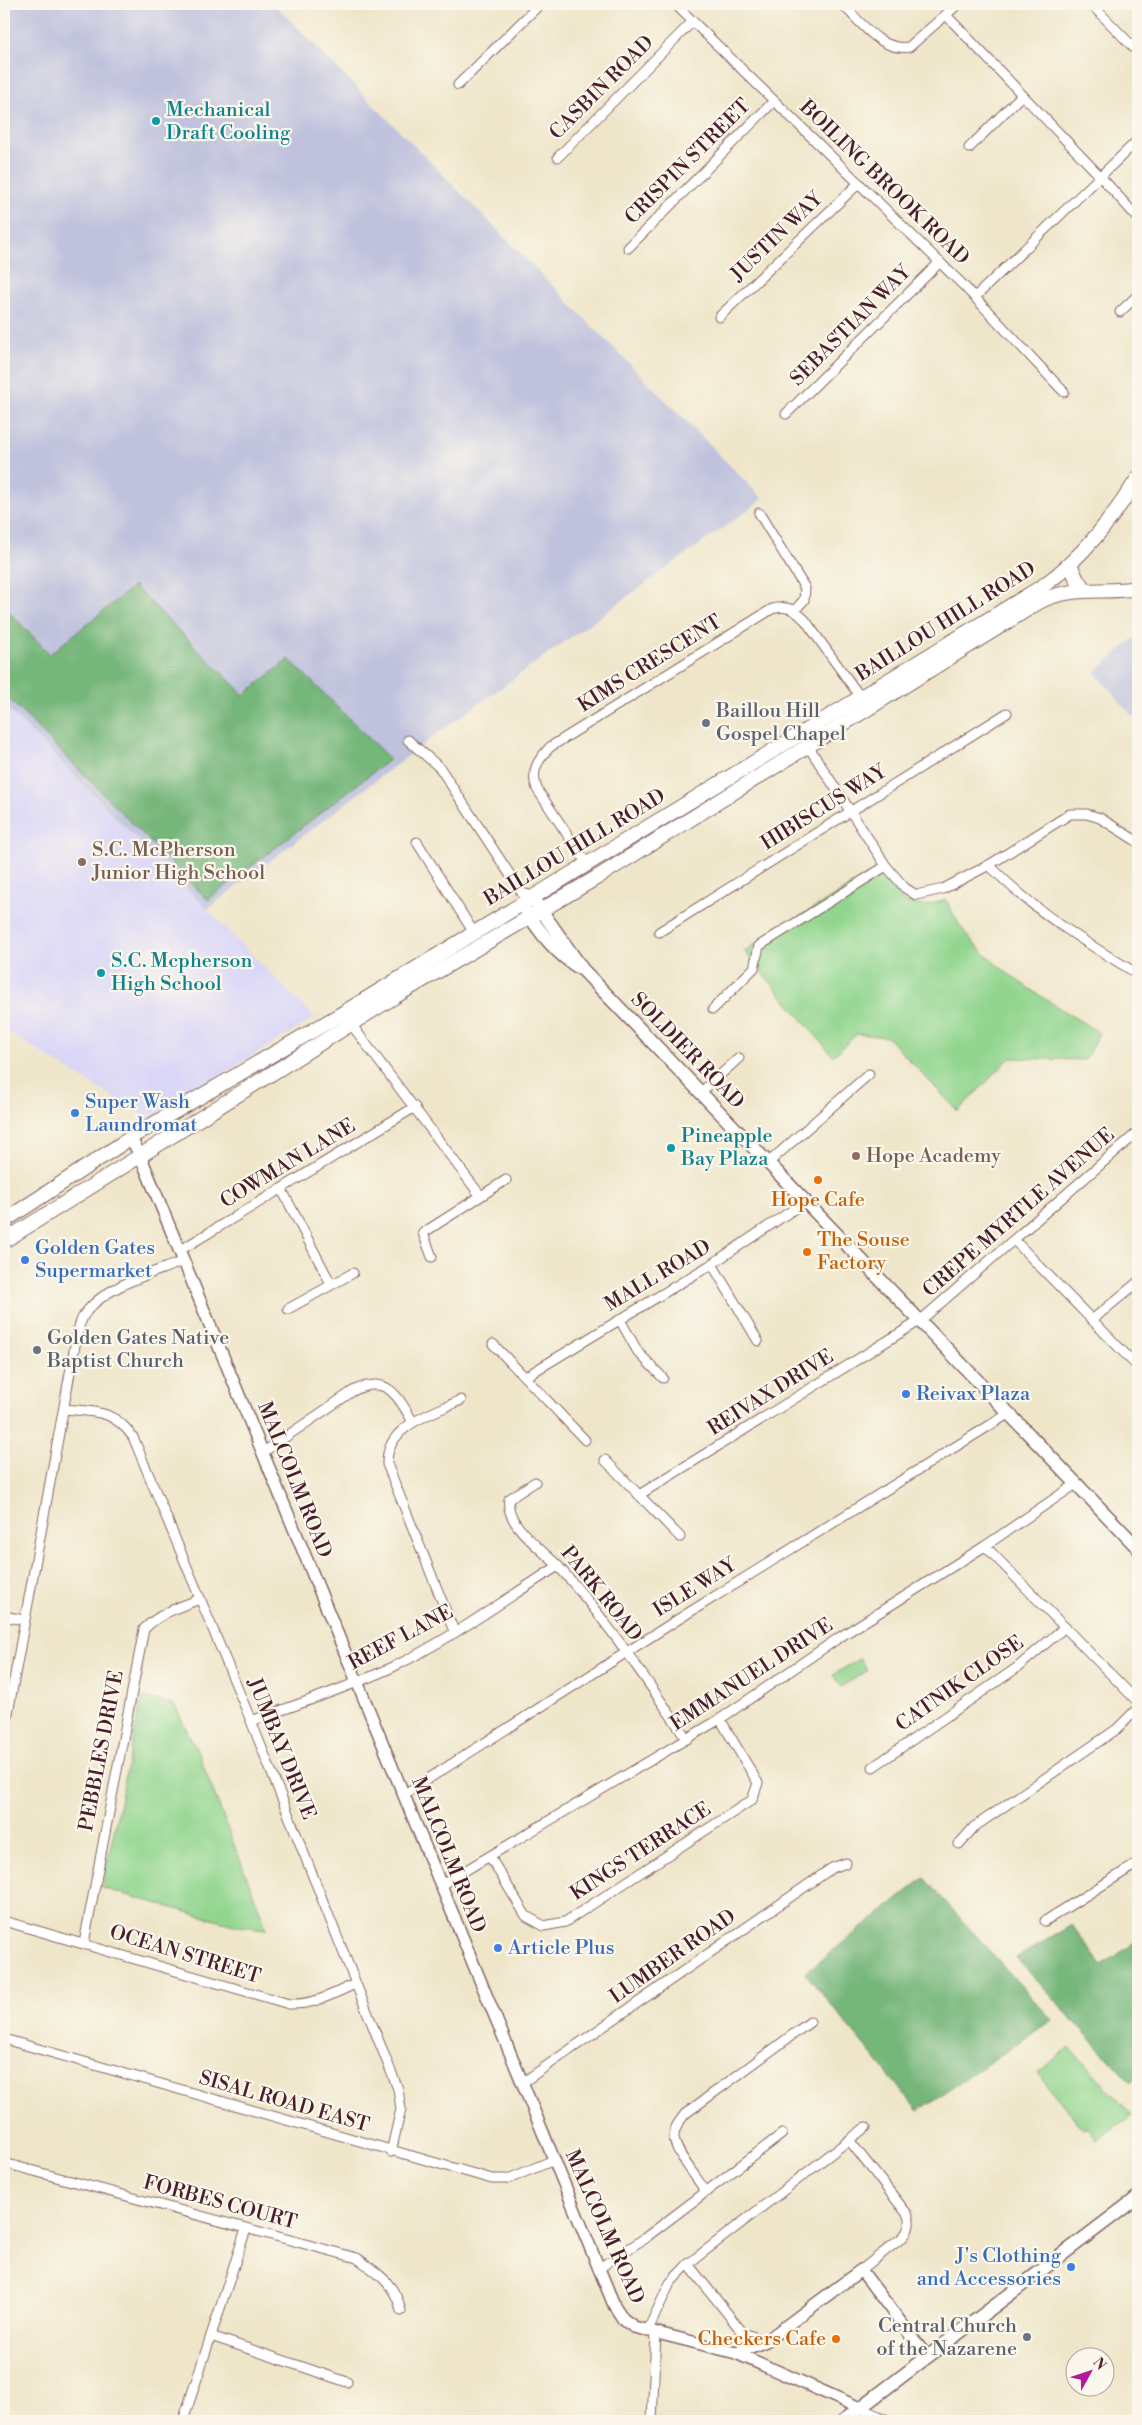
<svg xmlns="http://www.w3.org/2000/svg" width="1142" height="2425" font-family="'Libre Bodoni',serif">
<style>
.built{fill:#dad6f7}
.industrial{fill:#c0c2dd}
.green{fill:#91d58e;stroke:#6e7a5c}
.forest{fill:#74b679;stroke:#5f6a52}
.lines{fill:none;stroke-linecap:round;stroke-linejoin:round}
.minor-casing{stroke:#846563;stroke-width:11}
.tertiary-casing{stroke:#846563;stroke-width:14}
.secondary-casing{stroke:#846563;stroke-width:15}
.primary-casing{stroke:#846563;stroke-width:16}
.minor{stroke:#fff;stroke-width:9}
.tertiary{stroke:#fff;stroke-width:11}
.secondary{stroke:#fff;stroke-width:12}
.primary{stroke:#fff;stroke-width:14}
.culture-dot{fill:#0f9aa8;stroke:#fbf7ec;stroke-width:2}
.worship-dot{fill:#6b7280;stroke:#fbf7ec;stroke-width:2}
.education-dot{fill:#8d6e63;stroke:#fbf7ec;stroke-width:2}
.shop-dot{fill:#3f7fe0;stroke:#fbf7ec;stroke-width:2}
.food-dot{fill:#e8710a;stroke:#fbf7ec;stroke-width:2}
.labels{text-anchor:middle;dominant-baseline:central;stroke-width:4.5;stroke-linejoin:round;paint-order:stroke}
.street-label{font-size:20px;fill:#4a1f2b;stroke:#fbf7ec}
.culture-label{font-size:20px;fill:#0d838f;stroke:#fbf7ec;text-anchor:start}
.worship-label{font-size:20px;fill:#5b616d;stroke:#fbf7ec;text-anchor:start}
.education-label{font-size:20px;fill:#785e54;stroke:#fbf7ec;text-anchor:start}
.shop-label{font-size:20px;fill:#366cbe;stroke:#fbf7ec;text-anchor:start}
.food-label{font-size:20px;fill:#c56008;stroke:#fbf7ec}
</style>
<rect width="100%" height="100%" fill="#fbf7ec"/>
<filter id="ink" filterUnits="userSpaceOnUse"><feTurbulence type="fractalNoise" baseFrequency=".02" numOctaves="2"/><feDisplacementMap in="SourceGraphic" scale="10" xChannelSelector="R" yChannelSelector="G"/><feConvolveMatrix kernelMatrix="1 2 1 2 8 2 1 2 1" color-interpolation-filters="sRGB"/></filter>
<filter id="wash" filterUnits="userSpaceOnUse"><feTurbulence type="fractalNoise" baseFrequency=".0096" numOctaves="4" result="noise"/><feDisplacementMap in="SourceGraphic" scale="20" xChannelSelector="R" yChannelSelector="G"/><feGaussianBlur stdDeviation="1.12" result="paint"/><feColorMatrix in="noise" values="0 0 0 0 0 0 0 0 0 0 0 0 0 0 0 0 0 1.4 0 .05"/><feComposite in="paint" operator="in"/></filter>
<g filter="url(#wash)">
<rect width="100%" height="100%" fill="#efe6ca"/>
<!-- built -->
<path class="built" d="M4 705 315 1018 148 1119 4 1030Z"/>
<!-- industrial -->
<g class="industrial">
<path d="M4 4H274L763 499 434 736 207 909 4 705Z"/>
<path d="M1138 635V717L1132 716 1095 672Z"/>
</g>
<!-- green -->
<g class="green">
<path d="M880 868 903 902 924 906 946 900C954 915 961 930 973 942 1004 977 1059 1007 1099 1033L1085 1060 1010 1058 958 1111 887 1037 857 1034 833 1056 744 951Z"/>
<path d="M860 1658 867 1671 841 1687 833 1675Z"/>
<path d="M142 1697 174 1704 199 1755 267 1929 237 1926 102 1888Z"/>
<path d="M1070 2047 1132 2115 1097 2140 1087 2127 1083 2129 1037 2073Z"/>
</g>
<!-- forest -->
<g class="forest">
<path d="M134 586 244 695 289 659 390 759 208 900 4 694V607L50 654Z"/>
<path d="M924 1878 1052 2020 918 2111 805 1973Z"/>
<path d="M1072 1925 1101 1965 1138 1941V2077L1130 2082 1016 1958Z"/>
</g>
</g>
<g filter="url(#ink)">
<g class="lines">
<defs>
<g id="minor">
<path d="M675 4 964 286 1064 392"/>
<path d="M842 4C860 21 881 52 909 47L958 4"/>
<path d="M1091 4 1138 52"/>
<path d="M946 15 1100 176 1138 218"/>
<path d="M458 85 540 4"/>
<path d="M969 148 1022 95"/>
<path d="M558 157 692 22"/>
<path d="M628 248 774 101"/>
<path d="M975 297 1138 140"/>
<path d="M1120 312 1138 295"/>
<path d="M719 317 859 183"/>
<path d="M786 414 940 262"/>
<path d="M759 513 805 588 804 600 795 610"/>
<path d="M408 740 440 768 522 893 532 896"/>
<path d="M808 746 886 866 905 888 916 895 943 889 989 865 1070 814H1087L1100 818 1138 842"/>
<path d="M417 842 474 933"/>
<path d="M587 864 537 789C530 771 538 760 550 747L772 609C787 605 794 609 805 620L861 698"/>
<path d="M989 865C1033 910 1084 942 1138 974"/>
<path d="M659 932 1007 713"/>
<path d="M713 1009 754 968 759 946 886 866"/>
<path d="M348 1020 480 1195"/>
<path d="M700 1093 739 1058"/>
<path d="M769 1162 869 1074"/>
<path d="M282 1190 331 1284"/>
<path d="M1015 1241 1138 1367"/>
<path d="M179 1251 415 1107"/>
<path d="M432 1257 423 1233 506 1180"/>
<path d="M712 1264 758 1341"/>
<path d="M288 1309 353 1273"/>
<path d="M620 1320 638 1352 663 1378"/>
<path d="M1092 1320 1138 1282"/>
<path d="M493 1344 585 1440"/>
<path d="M525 1377 712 1264 806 1201"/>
<path d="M64 1409C95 1412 113 1409 133 1437L251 1721 398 2089 401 2109 391 2152"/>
<path d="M262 1453 353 1391C387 1374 397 1395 413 1422"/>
<path d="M605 1460 680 1537"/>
<path d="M535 1482 509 1499C504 1524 542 1549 559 1567 607 1620 646 1680 687 1739"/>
<path d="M639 1495 921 1320 1138 1132"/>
<path d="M985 1546 1138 1702"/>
<path d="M4 1616 24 1620"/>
<path d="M454 1631 387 1464C386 1425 432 1414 461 1400"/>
<path d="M251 1721C299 1704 347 1688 393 1667 451 1639 504 1600 558 1566"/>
<path d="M4 1735 76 1340C78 1330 80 1319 87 1311 109 1284 152 1274 183 1261"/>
<path d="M873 1767 1018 1667 1065 1627"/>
<path d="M403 1795 677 1620 1008 1414"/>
<path d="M959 1844 974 1827 1117 1729 1138 1708"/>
<path d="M490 1857 526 1916 544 1926 565 1922 752 1800 758 1783 720 1719"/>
<path d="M441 1885 720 1719 840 1637 985 1546 1076 1484"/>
<path d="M4 1921 289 2004C314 2005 333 1994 355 1984"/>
<path d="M1045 1921 1138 1863"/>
<path d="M84 1943 144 1629C160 1613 179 1607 200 1599"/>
<path d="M4 2039 492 2179H508L554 2160"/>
<path d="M522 2083 832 1868 846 1863"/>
<path d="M849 2140 908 2215C911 2224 909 2230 903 2237L861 2270"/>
<path d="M4 2163 357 2258C378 2273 396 2285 401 2311"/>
<path d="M706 2192C698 2179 673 2150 674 2136 674 2127 680 2121 685 2114L810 2022"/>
<path d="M688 2264 743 2333 766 2341"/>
<path d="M598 2269 645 2238 782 2134"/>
<path d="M647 2332 670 2283 688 2264 866 2127"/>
<path d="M211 2336 347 2382"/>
<path d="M860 2408 890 2421"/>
<path d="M183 2421 246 2229"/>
<path d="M652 2421 656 2333"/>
</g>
<g id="tertiary">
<path d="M130 1137 140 1155 614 2305 623 2319 634 2327 736 2353 860 2408"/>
<path d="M736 2353 766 2341 861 2270 927 2357"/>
</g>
<g id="secondary">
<path d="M536 903 583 970 1138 1548"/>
<path d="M525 909C540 933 557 955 581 969"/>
<path d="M843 2421 1138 2197"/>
</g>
<g id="primary">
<path d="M1070 564 1077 580 1086 590"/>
<path d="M4 1221 138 1133 343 1013 1043 586C1083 557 1112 519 1138 478"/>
<path d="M4 1241 394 997 596 878 1039 602C1071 585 1104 594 1138 588"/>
</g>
</defs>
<!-- minor casing -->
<use href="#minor" class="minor-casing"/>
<!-- tertiary casing -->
<use href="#tertiary" class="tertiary-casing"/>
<!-- secondary casing -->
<use href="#secondary" class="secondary-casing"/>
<!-- primary casing -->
<use href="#primary" class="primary-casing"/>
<!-- minor -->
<use href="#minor" class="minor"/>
<!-- tertiary -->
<use href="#tertiary" class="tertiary"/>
<!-- secondary -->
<use href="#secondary" class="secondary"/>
<!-- primary -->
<use href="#primary" class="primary"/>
</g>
</g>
<!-- markers -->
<g class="culture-dot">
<circle cx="156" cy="121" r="5"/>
<circle cx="101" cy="973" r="5"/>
<circle cx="671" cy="1148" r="5"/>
</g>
<g class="worship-dot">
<circle cx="706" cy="723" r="5"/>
<circle cx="37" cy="1350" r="5"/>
<circle cx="1027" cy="2337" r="5"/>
</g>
<g class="education-dot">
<circle cx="82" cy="862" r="5"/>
<circle cx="856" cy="1156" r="5"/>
</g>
<g class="shop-dot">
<circle cx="75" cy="1113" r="5"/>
<circle cx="25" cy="1260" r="5"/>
<circle cx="906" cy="1394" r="5"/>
<circle cx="498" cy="1948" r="5"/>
<circle cx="1071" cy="2267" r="5"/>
</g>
<g class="food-dot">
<circle cx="818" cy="1180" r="5"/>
<circle cx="807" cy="1252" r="5"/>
<circle cx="836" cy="2339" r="5"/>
</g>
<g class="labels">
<!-- street labels -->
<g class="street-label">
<text transform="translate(602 88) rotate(-45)">CASBIN ROAD</text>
<text transform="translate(688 162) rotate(-45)">CRISPIN STREET</text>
<text transform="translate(884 183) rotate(44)">BOILING BROOK ROAD</text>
<text transform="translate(777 237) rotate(-44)">JUSTIN WAY</text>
<text transform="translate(851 326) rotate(-45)">SEBASTIAN WAY</text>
<text transform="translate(946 622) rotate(-32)">BAILLOU HILL ROAD</text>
<text transform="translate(650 664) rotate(-32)">KIMS CRESCENT</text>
<text transform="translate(824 808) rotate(-32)">HIBISCUS WAY</text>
<text transform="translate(575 848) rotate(-31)">BAILLOU HILL ROAD</text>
<text transform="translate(687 1051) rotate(46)">SOLDIER ROAD</text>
<text transform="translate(288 1164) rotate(-31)">COWMAN LANE</text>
<text transform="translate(1019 1213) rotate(-41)">CREPE MYRTLE AVENUE</text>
<text transform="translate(658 1276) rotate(-31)">MALL ROAD</text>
<text transform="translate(771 1393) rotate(-32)">REIVAX DRIVE</text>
<text transform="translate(294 1480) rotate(68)">MALCOLM ROAD</text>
<text transform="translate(695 1588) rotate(-32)">ISLE WAY</text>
<text transform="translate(601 1594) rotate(51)">PARK ROAD</text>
<text transform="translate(401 1638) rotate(-28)">REEF LANE</text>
<text transform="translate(752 1675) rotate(-33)">EMMANUEL DRIVE</text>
<text transform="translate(960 1684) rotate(-35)">CATNIK CLOSE</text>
<text transform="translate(281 1749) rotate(68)">JUMBAY DRIVE</text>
<text transform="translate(102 1751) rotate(-79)">PEBBLES DRIVE</text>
<text transform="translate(641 1852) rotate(-33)">KINGS TERRACE</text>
<text transform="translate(448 1855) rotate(68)">MALCOLM ROAD</text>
<text transform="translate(185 1955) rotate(17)">OCEAN STREET</text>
<text transform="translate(673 1957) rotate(-35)">LUMBER ROAD</text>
<text transform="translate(284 2102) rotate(16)">SISAL ROAD EAST</text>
<text transform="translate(220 2203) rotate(15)">FORBES COURT</text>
<text transform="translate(604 2227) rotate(66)">MALCOLM ROAD</text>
</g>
<!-- culture labels -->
<g class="culture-label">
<text x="166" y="110">Mechanical<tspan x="166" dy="23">Draft Cooling</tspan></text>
<text x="111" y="961">S.C. Mcpherson<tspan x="111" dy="23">High School</tspan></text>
<text x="681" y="1136">Pineapple<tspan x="681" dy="23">Bay Plaza</tspan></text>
</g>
<!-- worship labels -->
<g class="worship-label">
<text x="716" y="711">Baillou Hill<tspan x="716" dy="23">Gospel Chapel</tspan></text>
<text x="47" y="1338">Golden Gates Native<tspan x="47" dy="23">Baptist Church</tspan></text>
<text x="1017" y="2326" text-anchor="end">Central Church<tspan x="1017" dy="23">of the Nazarene</tspan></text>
</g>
<!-- education labels -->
<g class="education-label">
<text x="92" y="850">S.C. McPherson<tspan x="92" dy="23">Junior High School</tspan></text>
<text x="866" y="1156">Hope Academy</text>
</g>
<!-- shop labels -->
<g class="shop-label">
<text x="85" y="1102">Super Wash<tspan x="85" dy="23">Laundromat</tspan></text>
<text x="35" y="1248">Golden Gates<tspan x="35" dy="23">Supermarket</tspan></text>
<text x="916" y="1394">Reivax Plaza</text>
<text x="508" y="1948">Article Plus</text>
<text x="1061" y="2256" text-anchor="end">J's Clothing<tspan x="1061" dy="23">and Accessories</tspan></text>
</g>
<!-- food labels -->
<g class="food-label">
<text x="818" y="1200">Hope Cafe</text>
<text x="817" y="1240" text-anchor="start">The Souse<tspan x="817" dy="23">Factory</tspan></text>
<text x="826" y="2339" text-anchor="end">Checkers Cafe</text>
</g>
</g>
<!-- margin -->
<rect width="1142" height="2425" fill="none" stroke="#fbf7ec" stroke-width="20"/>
<!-- north arrow -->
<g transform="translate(1090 2372) rotate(50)"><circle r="24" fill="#fbf7ec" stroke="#b4a19f"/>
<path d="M0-4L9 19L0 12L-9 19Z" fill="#b5179e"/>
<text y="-8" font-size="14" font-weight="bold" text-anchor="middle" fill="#4a1f2b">N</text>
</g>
</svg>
